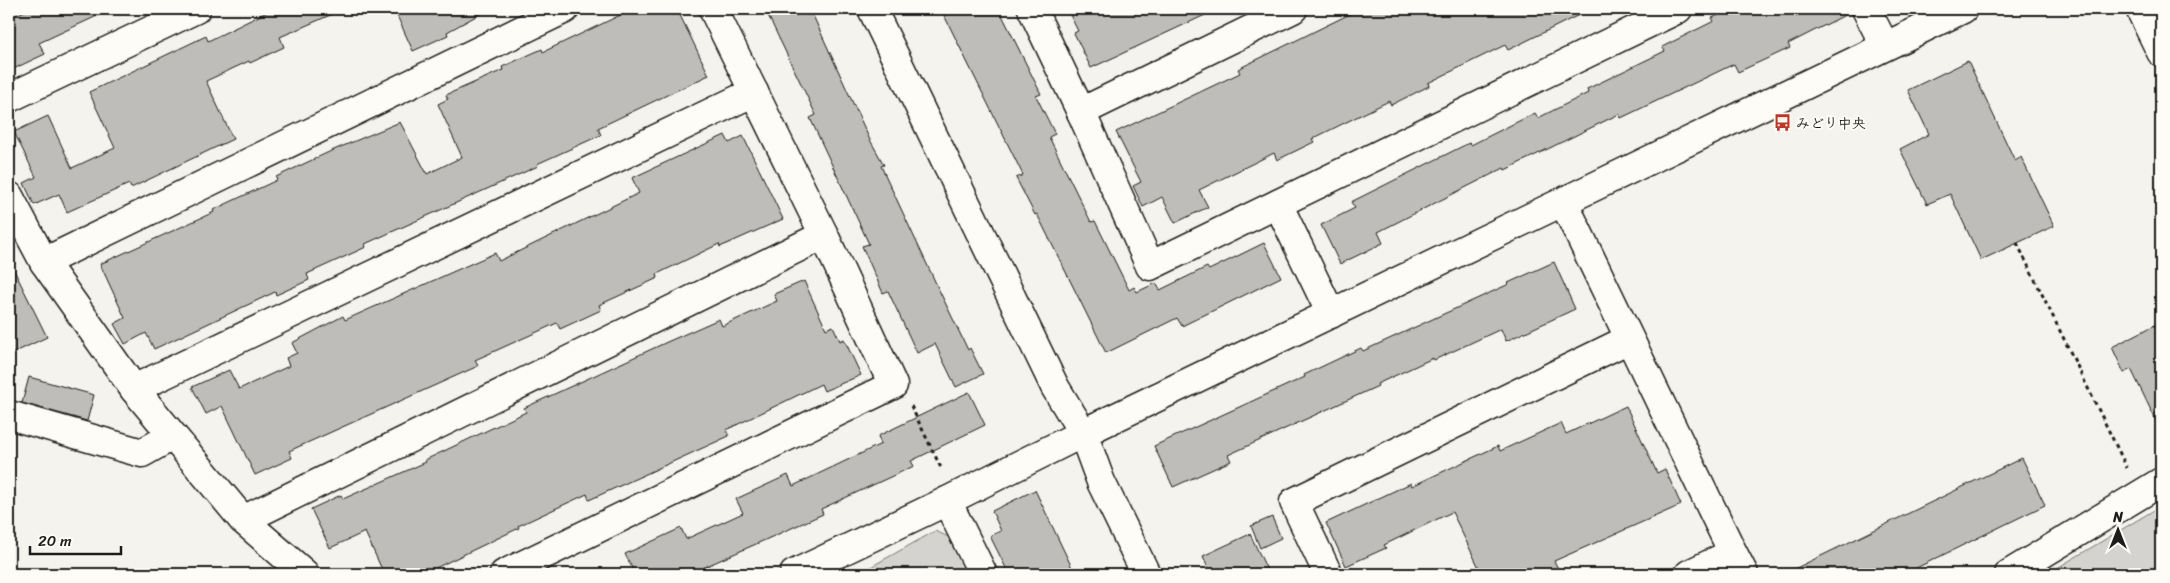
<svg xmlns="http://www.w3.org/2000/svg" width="2170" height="583" font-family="Sriracha,'Klee One',sans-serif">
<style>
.green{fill:#d4d3cf;stroke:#787876}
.building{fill:#bebdba;stroke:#1c1c1c}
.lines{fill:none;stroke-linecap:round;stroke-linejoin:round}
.street-casing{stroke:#1c1c1c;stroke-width:31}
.secondary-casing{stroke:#1c1c1c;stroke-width:31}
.path{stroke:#1c1c1c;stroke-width:3;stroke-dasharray:4 4;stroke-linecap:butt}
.street{stroke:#fdfcf7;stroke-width:28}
.secondary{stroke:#fdfcf7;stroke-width:28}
.labels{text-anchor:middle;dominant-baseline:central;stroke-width:4;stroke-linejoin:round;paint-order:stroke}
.poi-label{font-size:14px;font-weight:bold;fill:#1c1c1c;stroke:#fdfcf7;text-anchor:start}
</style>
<rect width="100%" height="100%" fill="#f4f3ee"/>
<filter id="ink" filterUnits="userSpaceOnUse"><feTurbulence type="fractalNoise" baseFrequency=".02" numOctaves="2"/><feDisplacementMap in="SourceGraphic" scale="10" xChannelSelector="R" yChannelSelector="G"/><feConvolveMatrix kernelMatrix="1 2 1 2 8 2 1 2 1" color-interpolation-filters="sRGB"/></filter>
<g filter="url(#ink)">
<!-- green -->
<g class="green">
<path d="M2161 506V574H2047Z"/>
<path d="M935 531 949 537 968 574H858Z"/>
</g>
<!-- building -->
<g class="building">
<path d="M29 9H112L39 43 45 54 9 71V18Z"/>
<path d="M273 9H344L280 37 284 47 250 63 249 61 206 81 233 139 131 188 129 184 67 212 59 194 34 205 24 183 36 177 14 132 48 116 72 168 115 148 89 92 206 36 208 41Z"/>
<path d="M394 9H489L447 32 448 35 413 51Z"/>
<path d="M633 9H677L709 75 598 128 601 135 537 164 538 166 365 244 366 247 307 274 309 280 276 295 275 292 154 349 146 333 125 344 114 324 125 318 100 264 214 212 213 210 277 180 276 177 329 152 400 122 427 174 462 157 438 104 448 99 446 95 503 70 502 67 542 49 543 52Z"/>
<path d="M765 9H810L869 138 884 165 881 166 939 290 968 350 970 348 983 374 956 387 935 344 917 353 888 291 883 293 862 246 869 244 810 118 816 115Z"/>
<path d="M941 9H999L1041 94 1036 96 1055 134 1049 137 1091 222 1095 221 1129 290 1134 287 1137 292 1156 283 1160 290 1207 267 1209 270 1264 243 1281 277 1182 326 1177 318 1106 353 1037 214 1035 215 1016 178 1023 175Z"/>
<path d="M1067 9H1218L1091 68 1074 33 1078 31Z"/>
<path d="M1360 9H1591L1508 50 1505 45 1428 83 1429 86 1391 105 1389 101 1312 139 1314 142 1277 160 1274 153 1199 190 1208 207 1175 223 1162 197 1143 207 1133 186 1141 182 1116 132 1240 73 1238 69Z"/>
<path d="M1731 9H1850L1851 12 1788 44 1790 48 1738 72 1734 64 1621 118 1619 114 1505 170 1504 168 1378 232 1383 243 1340 264 1321 225 1355 208 1351 202 1469 143 1471 145 1535 113 1538 118 1588 93 1587 89 1665 51 1662 47 1714 21 1712 18Z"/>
<path d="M1968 61 2015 161 2021 157 2054 226 1981 260 1950 194 1927 204 1900 149 1929 134 1908 90Z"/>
<path d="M725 135 729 143 743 136 783 219 720 247 719 244 657 274 658 278 599 305 601 310 560 329 557 323 475 360 478 366 289 451 292 458 255 475 222 406 206 414 192 387 229 370 239 389 289 366 286 358 297 353 292 343 343 316 345 320 495 253 499 261 639 193 632 178Z"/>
<path d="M9 260 47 337 9 355Z"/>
<path d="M1554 262 1575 309 1506 341 1501 329 1434 360 1433 358 1377 384 1378 386 1228 455 1231 461 1173 487 1154 446 1305 377 1304 375 1361 348 1363 351 1509 284 1508 283Z"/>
<path d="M804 281 826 329 833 326 840 341 844 339 861 375 824 391 821 384 726 430 729 436 589 500 587 494 518 526 519 528 423 574H384L365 532 330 548 311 509 341 495 343 499 426 462 425 460 526 412 524 408 667 342 719 319 722 326 777 301 774 294Z"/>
<path d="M2161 322V431L2131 369 2124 373 2112 347Z"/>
<path d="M29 377 94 395 87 421 22 403Z"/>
<path d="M969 392 985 425 911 461 914 466 821 509 823 514 689 574H635L625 554 681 528 686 539 743 513 736 499 788 475 793 486 881 444 878 436Z"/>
<path d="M1626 406 1657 473 1665 469 1681 505 1554 561 1561 574H1482L1452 512 1384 545 1386 548 1346 566 1326 523 1411 483 1412 486 1498 446 1500 451 1561 423 1566 434Z"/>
<path d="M2022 458 2045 505 1904 574H1784Z"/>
<path d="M1035 490 1075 574H1009L990 536 1001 531 992 511Z"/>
<path d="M1272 517 1281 538 1260 548 1251 526Z"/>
<path d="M1250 534 1269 574H1211L1203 556Z"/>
</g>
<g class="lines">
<defs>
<g id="street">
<path d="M1032 9 1081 112 1293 9"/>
<path d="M1866 9 1885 46"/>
<path d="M2140 9 2161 52"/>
<path d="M9 98 196 9"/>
<path d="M1081 112 1150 266 1678 9"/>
<path d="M9 196 44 262 134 389 243 520 305 574"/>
<path d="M1564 203 1733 553 1689 574"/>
<path d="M1278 204 1331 314"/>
<path d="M44 262 565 9"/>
<path d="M134 389 754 92"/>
<path d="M9 415 142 453 172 436"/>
<path d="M947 501 983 574"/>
<path d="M243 520 824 235"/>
<path d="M1733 553 1744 574"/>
<path d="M504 574 893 385 824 235 713 9"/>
<path d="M794 574 947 501 1083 433"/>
<path d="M1328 574 1294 502 1629 339"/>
<path d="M2009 574 2161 482"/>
</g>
<g id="secondary">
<path d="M872 9 1055 387 1083 433 1101 482 1146 574"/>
<path d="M1083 433 1963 9"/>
</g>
</defs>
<!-- street casing -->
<use href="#street" class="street-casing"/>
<!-- secondary casing -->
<use href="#secondary" class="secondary-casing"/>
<!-- path -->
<g class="path">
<path d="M2017 243 2127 468"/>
<path d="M911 406 942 470"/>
</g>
<!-- street -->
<use href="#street" class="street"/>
<!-- secondary -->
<use href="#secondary" class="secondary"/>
</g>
</g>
<!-- icons -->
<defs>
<symbol id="bus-bare" viewBox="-9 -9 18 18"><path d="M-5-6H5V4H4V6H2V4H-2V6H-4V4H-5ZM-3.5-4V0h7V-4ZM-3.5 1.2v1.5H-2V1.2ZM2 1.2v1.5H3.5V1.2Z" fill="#c8321e" stroke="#fdfcf7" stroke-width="2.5" paint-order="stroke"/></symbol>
</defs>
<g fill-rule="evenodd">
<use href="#bus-bare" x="1770" y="110" width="25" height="25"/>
</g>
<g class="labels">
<!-- poi labels -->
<g class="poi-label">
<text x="1796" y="123">みどり中央</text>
</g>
</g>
<!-- margin -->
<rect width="2170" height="583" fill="none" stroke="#fdfcf7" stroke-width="30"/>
<rect x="15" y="15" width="2140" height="553" fill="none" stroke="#1c1c1c" stroke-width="2" filter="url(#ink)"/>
<!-- north arrow -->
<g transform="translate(2118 530)" stroke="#fdfcf7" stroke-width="4" paint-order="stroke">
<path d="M0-4L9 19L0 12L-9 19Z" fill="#1c1c1c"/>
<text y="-8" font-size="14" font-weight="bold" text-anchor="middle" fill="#1c1c1c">N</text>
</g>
<!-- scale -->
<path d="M30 546v8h91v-8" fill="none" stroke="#1c1c1c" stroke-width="2.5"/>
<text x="38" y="546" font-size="15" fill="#1c1c1c" stroke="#fdfcf7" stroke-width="4" paint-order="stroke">20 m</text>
</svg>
